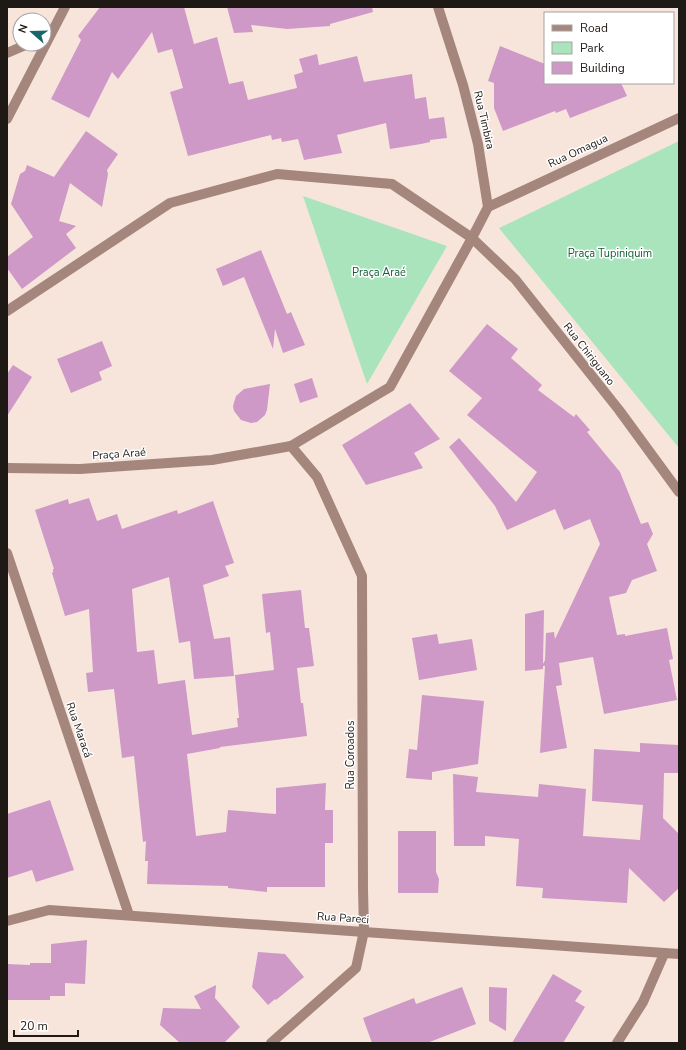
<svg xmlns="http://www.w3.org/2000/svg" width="686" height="1050" font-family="'Nunito Sans',sans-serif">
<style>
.green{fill:#aae4bd}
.building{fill:#ce98c7}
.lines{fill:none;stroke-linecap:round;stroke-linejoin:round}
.minor{stroke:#a5867c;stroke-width:10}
.labels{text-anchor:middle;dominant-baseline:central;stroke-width:3;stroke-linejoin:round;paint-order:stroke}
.street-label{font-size:11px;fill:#1f1916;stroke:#fff}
.park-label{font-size:11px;fill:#105c35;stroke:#fff}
</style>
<rect width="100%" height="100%" fill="#f7e5dc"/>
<!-- green -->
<g class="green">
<path d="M679 141V448L499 228Z"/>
<path d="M303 196 447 246 367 384Z"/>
</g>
<!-- building -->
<g class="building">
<path d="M100 7H184L194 44 217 37 229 84 243 81 248 100 297 88 294 75 303 72 299 59 317 54 319 65 357 56 364 82 412 74 415 99 426 97 429 119 444 117 447 138 430 140V142L421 144 390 149 386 123 337 135 342 153 304 160 298 139 282 142 281 138 272 140 271 135 188 156 170 92 183 88 172 49 158 53 152 32 118 79 112 72 89 118 51 99 81 40 78 36Z"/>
<path d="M227 7H372L373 12 330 24V26L287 29 251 25 253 32 234 33Z"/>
<path d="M500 46 545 64V83H621L627 96 570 118 566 109 556 113 555 111 503 131 494 108V83L488 81Z"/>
<path d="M86 131 118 154 107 170 108 174 102 207 70 183 59 221 76 226 66 234 76 248 22 289 7 268V257L33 237 11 204 20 174 25 171 27 165 54 177Z"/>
<path d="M261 250 287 314 291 312 305 345 283 353 275 329 273 349 244 277 223 286 216 269Z"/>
<path d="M487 324 518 349 511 358 542 385 538 390 574 417 576 414 590 430 587 432 620 472 641 524 648 522 653 534 647 544 657 571 632 580 626 593 609 597 617 635 625 634V636L667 628 673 659 669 660 677 700 604 714 593 657 559 663 562 685 556 686 567 748 540 753 545 666H543V669L525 671V614L544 610 543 664 545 660 546 633 554 632 555 639 600 544 590 519 564 530 555 509 507 530 495 506 449 447 459 438 516 502 537 472 467 415 482 398 449 371Z"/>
<path d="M102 341 112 366 99 372 102 380 71 393 57 359Z"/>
<path d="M13 365 32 377 7 416V374Z"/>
<path d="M312 378 318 397 300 403 294 384Z"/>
<path d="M270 384 267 410 265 415 257 422 251 423 241 420 234 411 233 406 236 396 244 389Z"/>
<path d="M410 403 440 439 414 453 423 468 366 485 342 445Z"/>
<path d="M89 498 97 521 117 514 122 529 177 510 178 514 213 501 234 563 225 566 229 576 203 585 214 639 230 637 234 676 194 679 190 641 179 643 169 577 132 589 137 652 154 650 158 684 185 680 192 735 238 727 237 718H239L235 675 274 670 270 632 266 633 262 594 301 590 305 628H309L314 666 297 668 301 703H303L307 736 220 747V748L187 754 196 836 226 832 228 810 276 814V788L326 783 325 810H333V843H325V887H267V892L228 888V886L147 884 148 861H145L146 841 143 842 134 756 122 758 114 689 88 692 86 673 93 672 89 609 65 616 52 573 53 572V569H54L35 510 68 499 69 504Z"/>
<path d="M437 634 439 644 472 639 477 670 419 680 412 638Z"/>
<path d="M422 695 484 701 478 764 432 772V780L406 778 409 749 417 750Z"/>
<path d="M640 743 679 745V773H664L663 818 679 834V888L664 902 629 868 627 903 542 898 543 888 516 886 519 839 485 836V846H454L453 774 478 777 476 792 538 797 539 784 586 789 583 836 640 840 643 805 592 801 594 749 640 752Z"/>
<path d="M50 800 74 870 36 882 32 870 7 878V814Z"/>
<path d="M398 831H436V872L439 879 438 893H398Z"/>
<path d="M87 940 85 984 65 983V996H50V1000H7V964L30 965V963H51V944Z"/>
<path d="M258 952 285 954 304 977 276 1000 275 999 268 1005 252 987Z"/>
<path d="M553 974 582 991 575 1001 585 1007 563 1043H512Z"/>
<path d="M216 985 215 998 240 1027 224 1043H180L160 1025 163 1008 201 1009 194 996Z"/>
<path d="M462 987 476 1024 427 1043H372L363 1018 414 998 416 1004Z"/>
<path d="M489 987 507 988 506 1031 489 1021Z"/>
</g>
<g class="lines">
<!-- minor -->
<g class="minor">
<path d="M7 53 28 44"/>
<path d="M7 119 65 7"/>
<path d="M488 207 679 118"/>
<path d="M7 311 170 203 277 174 392 184 472 238 515 279 619 410 679 492"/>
<path d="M7 468 80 469 212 460 291 446 390 387 472 238 488 207 478 144 463 85 438 7"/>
<path d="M7 553 129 915"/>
<path d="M7 921 49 910 679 954"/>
<path d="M271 1043 356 968 364 931 363 889 362 576 317 477 291 446"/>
<path d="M617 1043 643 1002 664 954"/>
</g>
</g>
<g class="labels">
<!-- street labels -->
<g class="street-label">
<text transform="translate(484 120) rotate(77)">Rua Timbira</text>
<text transform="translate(578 151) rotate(-25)">Rua Omagua</text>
<text transform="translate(589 354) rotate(52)">Rua Chiriguano</text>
<text transform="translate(119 454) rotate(-4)">Praça Araé</text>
<text transform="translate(79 730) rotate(71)">Rua Maracá</text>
<text transform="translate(350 755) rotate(-90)">Rua Coroados</text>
<text transform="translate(343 918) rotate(4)">Rua Pareci</text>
</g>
<!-- park labels -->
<g class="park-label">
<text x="610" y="253">Praça Tupiniquim</text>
<text x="379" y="272">Praça Araé</text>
</g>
</g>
<!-- border -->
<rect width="686" height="1050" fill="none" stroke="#1f1916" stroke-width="16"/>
<!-- legend -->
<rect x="544" y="12" width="130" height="72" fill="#ffffff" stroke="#a5a3a2"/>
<rect x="552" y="25" width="20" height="6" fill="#a5867c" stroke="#a5a3a2"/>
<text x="580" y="32" font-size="12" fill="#1f1916">Road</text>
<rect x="552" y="42" width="20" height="12" fill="#aae4bd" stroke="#a5a3a2"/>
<text x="580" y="52" font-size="12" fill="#1f1916">Park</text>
<rect x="552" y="62" width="20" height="12" fill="#ce98c7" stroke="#a5a3a2"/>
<text x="580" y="72" font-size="12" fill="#1f1916">Building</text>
<!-- north arrow -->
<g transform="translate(32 32) rotate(290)"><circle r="19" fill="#ffffff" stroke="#a5a3a2"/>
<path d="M0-3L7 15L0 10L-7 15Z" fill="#186669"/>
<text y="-6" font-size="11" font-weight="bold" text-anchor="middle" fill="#1f1916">N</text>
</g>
<!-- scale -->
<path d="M14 1030v6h64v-6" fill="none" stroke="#1f1916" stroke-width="2"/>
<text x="20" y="1030" font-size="12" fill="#1f1916" stroke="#ffffff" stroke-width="3" paint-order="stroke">20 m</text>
</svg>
